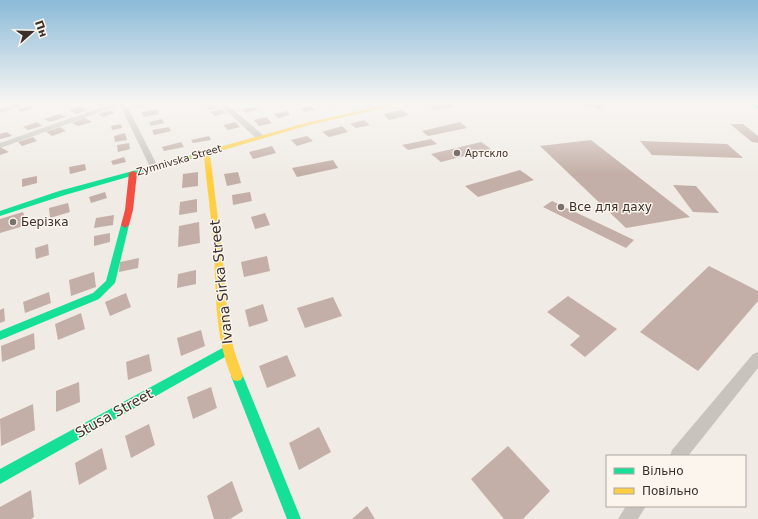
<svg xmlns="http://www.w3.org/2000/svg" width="758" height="519" font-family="'DejaVu Sans',sans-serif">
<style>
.building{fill:#c3afa7}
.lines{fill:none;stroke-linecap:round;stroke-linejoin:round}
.street{fill:#c9c3be;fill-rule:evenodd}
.fast{fill:#16e098;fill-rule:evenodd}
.slow{fill:#ffcf43;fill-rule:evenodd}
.jam{fill:#f24e42;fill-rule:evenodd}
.poi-dot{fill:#7a716c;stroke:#fbf5ee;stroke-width:1.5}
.labels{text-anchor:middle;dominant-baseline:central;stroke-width:3;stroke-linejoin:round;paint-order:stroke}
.far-poi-label{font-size:10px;fill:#3b302b;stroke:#fbf5ee;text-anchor:start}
.far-street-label{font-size:10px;fill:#3b302b;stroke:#fbf5ee}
.poi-label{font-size:12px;fill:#3b302b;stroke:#fbf5ee;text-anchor:start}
.near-street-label{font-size:14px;fill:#3b302b;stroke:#fbf5ee}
</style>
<rect width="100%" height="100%" fill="#f0ebe5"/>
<!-- building -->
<g class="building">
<path d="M92 102H111L100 106Z"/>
<path d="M147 102H151L153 105 138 108 137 104Z"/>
<path d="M331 102H337L340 104 330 106 326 103Z"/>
<path d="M585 102H604L600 109 582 105Z"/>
<path d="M450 103 455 107 434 110 430 106Z"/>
<path d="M215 104 219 108 209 110 206 106Z"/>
<path d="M29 106 33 108 21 112 17 109Z"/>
<path d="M81 106 88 110 76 114 69 110Z"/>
<path d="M311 106 315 110 304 112 301 108Z"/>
<path d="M255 107 258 110 245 113 242 109Z"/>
<path d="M157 109 159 114 144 117 142 112Z"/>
<path d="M221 109 226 113 215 116 211 112Z"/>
<path d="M110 110 115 113 103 117 98 114Z"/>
<path d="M402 110 409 115 389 120 383 114Z"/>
<path d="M287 111 290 115 278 118 274 114Z"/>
<path d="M59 114 66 117 50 122 44 119Z"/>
<path d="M266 117 272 123 259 126 254 120Z"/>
<path d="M85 118 92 122 78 126 72 123Z"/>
<path d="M162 119 164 123 151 126 149 122Z"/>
<path d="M364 120 370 125 356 128 350 124Z"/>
<path d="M37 122 42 126 28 130 23 127Z"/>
<path d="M235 122 240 127 228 130 223 125Z"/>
<path d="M460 122 467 128 428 136 422 131Z"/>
<path d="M121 124 122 128 112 130 111 126Z"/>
<path d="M730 124H743L758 136V143L752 142Z"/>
<path d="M342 126 348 132 329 137 322 132Z"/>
<path d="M60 127 66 131 52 136 46 132Z"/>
<path d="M169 127 171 131 154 135 152 130Z"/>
<path d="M7 132 12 136 0 139V134Z"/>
<path d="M125 133 127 140 115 142 114 136Z"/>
<path d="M209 136 211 140 193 143 191 140Z"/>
<path d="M307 136 313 141 297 146 291 140Z"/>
<path d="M33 137 37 141 22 146 18 142Z"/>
<path d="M431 139 437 144 408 150 402 145Z"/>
<path d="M591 140 690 217 626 228 540 146Z"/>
<path d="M640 141 727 144 743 158 652 155Z"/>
<path d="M181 142 184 147 164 151 162 147Z"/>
<path d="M481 142 491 149 441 162 431 154Z"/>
<path d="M129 143 130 149 118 152 117 145Z"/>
<path d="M272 146 276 153 253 159 249 152Z"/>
<path d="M0 148H2L9 152 0 155Z"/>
<path d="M124 157 126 162 113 165 111 161Z"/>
<path d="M333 160 338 168 297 177 292 168Z"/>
<path d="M85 164 86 170 70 174 69 167Z"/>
<path d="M520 170 534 180 478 197 465 186Z"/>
<path d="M198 172V186L182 188 183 174Z"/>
<path d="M238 172 241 183 227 186 224 174Z"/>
<path d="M37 176V183L22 187V179Z"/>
<path d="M673 185 696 186 719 213 693 212Z"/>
<path d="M105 192 107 198 91 203 89 197Z"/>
<path d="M250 192 252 201 233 205 232 195Z"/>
<path d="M197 199V212L179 215 180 202Z"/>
<path d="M552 201 634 240 626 248 543 207Z"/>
<path d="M68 203 70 212 50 218 49 208Z"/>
<path d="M23 212 27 225 0 233V219Z"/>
<path d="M265 213 270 225 255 229 251 217Z"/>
<path d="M114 215 113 225 94 228 96 218Z"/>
<path d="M199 222 200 243 178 247 179 226Z"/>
<path d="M110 233V242L94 246V236Z"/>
<path d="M48 244 49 255 36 259 35 248Z"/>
<path d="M267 256 270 271 244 277 241 262Z"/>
<path d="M139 258 138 268 119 272 120 262Z"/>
<path d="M709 266 758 291V301L698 371 640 332Z"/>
<path d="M196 270V284L177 288 178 274Z"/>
<path d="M94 272 96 287 71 296 69 280Z"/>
<path d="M49 292 51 303 25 313 23 302Z"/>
<path d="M126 293 131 307 110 316 105 302Z"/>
<path d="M568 296 617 329 585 357 570 345 580 336 547 312Z"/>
<path d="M333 297 342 316 305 328 297 308Z"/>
<path d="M263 304 268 321 249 327 245 310Z"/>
<path d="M4 308 5 321 0 323V310Z"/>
<path d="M81 313 85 329 58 340 55 324Z"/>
<path d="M201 330 205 346 181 356 177 338Z"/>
<path d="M34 333 35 349 2 362 1 346Z"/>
<path d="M149 354 152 371 128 380 126 362Z"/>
<path d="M287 355 296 376 267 388 259 366Z"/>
<path d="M79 382 80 402 56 412V391Z"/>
<path d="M211 387 217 408 193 419 187 397Z"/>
<path d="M33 404 35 430 1 446 0 419Z"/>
<path d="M149 424 155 445 131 458 125 436Z"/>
<path d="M319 427 331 452 299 470 289 443Z"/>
<path d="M508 446 550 491 523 519H504L471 479Z"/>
<path d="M102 448 107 469 79 485 75 463Z"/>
<path d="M232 481 243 511 230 519H214L207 496Z"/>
<path d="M31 490 34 517 31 519H0V507Z"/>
<path d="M367 506 375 519H352Z"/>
</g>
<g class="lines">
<!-- street -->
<g class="street">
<path d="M23 102H32L0 113V109Z"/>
<path d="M117 102H125L158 167 157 169 154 170 150 167 120 105 0 148V143Z"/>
<path d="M217 102H224L263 135V139H257Z"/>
<path d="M360 102H367L376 108 371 109Z"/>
<path d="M758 352V368L688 456H670L672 450 753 354Z"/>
<path d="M626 506H646L638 519H618Z"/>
</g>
<!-- fast -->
<g class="fast">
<path d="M748 102H753L758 105V109Z"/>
<path d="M192 155 195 157 194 158 65 195 0 216V211L59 191Z"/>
<path d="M125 222 129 225 115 283 99 299 0 340V331L93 293 106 281 121 225Z"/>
<path d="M228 345 232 347 234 350 232 353 0 484V469Z"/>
<path d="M237 371 241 372 243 376 301 519H287L231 376 233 372Z"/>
</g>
<!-- slow -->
<path class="slow" d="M400 102H409L309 125 210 154 222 251 228 323 234 350 243 376 241 380 237 381 233 380C215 340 216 295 214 253 212 221 207 188 204 156L192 159 189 157 205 151 306 123Z"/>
<!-- jam -->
<path class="jam" d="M133 171 137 173 133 210 129 225 125 228 121 225 125 210 129 173Z"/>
</g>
<!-- sky -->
<linearGradient id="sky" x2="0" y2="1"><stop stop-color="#8bbad8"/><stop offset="0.59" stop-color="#f8f6f3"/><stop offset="1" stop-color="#f8f6f3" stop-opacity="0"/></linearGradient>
<rect width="758" height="174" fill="url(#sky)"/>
<!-- markers -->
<g class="poi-dot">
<circle cx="457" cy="153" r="4"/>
<circle cx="561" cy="207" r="4"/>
<circle cx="13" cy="222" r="4"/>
</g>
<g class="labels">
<!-- far-poi labels -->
<g class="far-poi-label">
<text x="465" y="153">Артскло</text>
</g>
<!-- far-street labels -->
<g class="far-street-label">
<text transform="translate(179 160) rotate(-16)">Zymnivska Street</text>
</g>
<!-- poi labels -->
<g class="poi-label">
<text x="569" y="207">Все для даху</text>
<text x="21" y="222">Берізка</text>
</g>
<!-- near-street labels -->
<g class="near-street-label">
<text transform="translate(221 282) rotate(-96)">Ivana Sirka Street</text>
<text transform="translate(114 413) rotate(-29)">Stusa Street</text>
</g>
</g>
<!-- legend -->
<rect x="606" y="455" width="140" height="52" fill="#fbf5ee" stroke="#aea6a0"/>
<rect x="614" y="468" width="20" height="6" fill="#16e098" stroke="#aea6a0"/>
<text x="642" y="475" font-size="12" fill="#3b302b">Вільно</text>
<rect x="614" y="488" width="20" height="6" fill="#ffcf43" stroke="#aea6a0"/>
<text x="642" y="495" font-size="12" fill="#3b302b">Повільно</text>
<!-- north arrow -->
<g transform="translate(32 32) rotate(70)" stroke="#fbf5ee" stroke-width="3" paint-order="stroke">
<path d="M0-3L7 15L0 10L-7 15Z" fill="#3b302b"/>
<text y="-6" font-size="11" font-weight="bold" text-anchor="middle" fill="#3b302b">Пн</text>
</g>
</svg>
